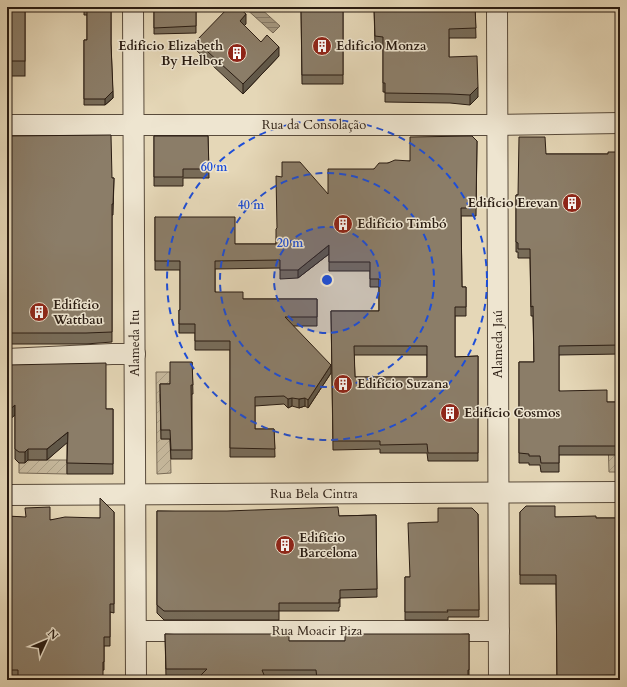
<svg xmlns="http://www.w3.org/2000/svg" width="627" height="687" font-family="Cardo,serif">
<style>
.garden{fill:url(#garden-furrows);stroke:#786a56}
.water{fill:url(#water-rules);stroke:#746653}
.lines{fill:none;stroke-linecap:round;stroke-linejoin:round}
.minor-casing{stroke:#594b3b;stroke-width:22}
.minor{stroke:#eee5d0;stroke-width:20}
.wall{fill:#786c59;stroke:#2a1c12;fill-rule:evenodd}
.shaded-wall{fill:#615849;stroke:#2a1c12}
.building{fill:#8b7d68;stroke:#2a1c12;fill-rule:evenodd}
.ring{fill:none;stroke:#1d4ed8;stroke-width:2;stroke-dasharray:7 5}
.labels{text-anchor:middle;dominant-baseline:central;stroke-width:3;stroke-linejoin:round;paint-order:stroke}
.poi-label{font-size:13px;font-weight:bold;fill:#2a1c12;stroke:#eee5d0;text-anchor:start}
.street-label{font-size:13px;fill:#2a1c12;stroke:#eee5d0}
.centre{fill:#1d4ed8;stroke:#eee5d0;stroke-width:2}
.ring-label{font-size:12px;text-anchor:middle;font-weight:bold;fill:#1d4ed8;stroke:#eee5d0;stroke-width:3;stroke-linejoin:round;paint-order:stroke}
</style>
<defs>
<pattern id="garden-furrows" width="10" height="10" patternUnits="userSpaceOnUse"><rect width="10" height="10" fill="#c5b79b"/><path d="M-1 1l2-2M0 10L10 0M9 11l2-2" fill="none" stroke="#a99d84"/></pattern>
<pattern id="water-rules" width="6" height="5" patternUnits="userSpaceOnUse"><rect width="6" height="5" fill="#a5977f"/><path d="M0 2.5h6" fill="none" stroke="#877a67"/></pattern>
</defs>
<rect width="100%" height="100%" fill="#e5d7b7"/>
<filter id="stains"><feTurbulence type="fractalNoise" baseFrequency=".005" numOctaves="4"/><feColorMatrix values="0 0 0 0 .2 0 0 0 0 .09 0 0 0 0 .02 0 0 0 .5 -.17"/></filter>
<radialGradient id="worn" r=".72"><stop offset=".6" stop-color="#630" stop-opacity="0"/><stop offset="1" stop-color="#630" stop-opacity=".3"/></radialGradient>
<!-- garden -->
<g class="garden">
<path d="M156 372H170V393L160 394 161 439H170L171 473 157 474Z"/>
<path d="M608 441H616L617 466H620V472H609Z"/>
<path d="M28 460H67V474L19 473V463Z"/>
</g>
<!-- water -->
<path class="water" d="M244 7H259L280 26 273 33Z"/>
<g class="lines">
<defs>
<g id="minor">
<path d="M133 7 136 680"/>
<path d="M497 7 499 680"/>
<path d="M7 125H497L620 123"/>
<path d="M7 359 112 354H135"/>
<path d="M7 495 620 492"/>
<path d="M136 631H499"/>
</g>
</defs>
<!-- minor casing -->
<use href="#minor" class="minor-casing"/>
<!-- minor -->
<use href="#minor" class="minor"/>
</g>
<!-- wall -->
<g class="wall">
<rect x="7" y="7" width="18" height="69"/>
<path d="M84 7H111V44L113 98 105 105H84V40H87V15H84Z"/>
<path d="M154 7H196V33L154 34Z"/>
<path d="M301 7H343V84H302Z"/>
<path d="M374 7H475L476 38H449V57L478 97 470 105 450 103 385 102V92H383V46H375Z"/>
<path d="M246 24 244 26 261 42 279 56 243 94 196 50V41Z"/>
<path d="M7 136 112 178H114L113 215H112V342L86 344H7Z"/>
<path d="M154 136H208L209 178H183V186H154Z"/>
<path d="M477 141 476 216H461L462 287H466V316H455V357L478 356V461H428L427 453H380V449L333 450 331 311H379V287H370V271H329V254L298 278 280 279V268L215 269V292L243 299H317V326H293L331 373 308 408 305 406 299 408 292 406 288 408 284 404 255 406V429H274L275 457H230V350H195V333H179V310H180V270H155V217L235 244H276L277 228 328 194 374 169 388 163 410 161ZM354 355H427V377H355Z"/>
<path d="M620 152V354L559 355V391L607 402H620V455H559V472H541L540 465H529V463H519V362H534L533 316H531L530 258H518V252H516V195H518L546 154H608Z"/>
<path d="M192 362 193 394H192V459H171L170 439H161L160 384H170Z"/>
<path d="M7 365 106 409H113V474H67V442L47 460H28L25 463H19L15 459V415Z"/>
<path d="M157 511 339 516 376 515 377 597 340 598V607H339V611H279V620H164L157 613Z"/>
<path d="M114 512V613L110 612V646H104V670L18 678H7V516L50 520 100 518Z"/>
<path d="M520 512 555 517 596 518H620V680H557L556 584H520Z"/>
<path d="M478 514 479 617H448V620H405V577H410Z"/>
<path d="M165 634 289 641H345L469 634V679H265L166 678Z"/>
</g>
<!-- shaded-wall -->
<g class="shaded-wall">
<path d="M246 14V24L240 30V21Z"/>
<path d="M279 47V56L243 94V84Z"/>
<path d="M478 87V97L470 105V95Z"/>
<path d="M113 91V98L105 105V99Z"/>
<path d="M329 245V254L298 278V270Z"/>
<path d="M331 365V373L308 408V400Z"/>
<path d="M292 398V406L288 408V399Z"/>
<path d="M305 398V406L299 408V399Z"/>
<path d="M15 405V415L7 422V412Z"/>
<path d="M68 432V442L47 460V449Z"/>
<path d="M28 449V460L25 463V452Z"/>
</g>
<!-- building -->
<g class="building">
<rect x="7" y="7" width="18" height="54"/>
<path d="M84 7H111V44L113 91 105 99H84V40H87V9H84Z"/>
<path d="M154 7H196V26L154 28Z"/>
<path d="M229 7H238L246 14 240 21 261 42 267 35 279 47 243 84 196 41Z"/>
<path d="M301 7H343V75H302Z"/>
<path d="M374 7H475L476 28 449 29V57L477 56 478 87 470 95 450 94 385 93V83H383V37L375 36Z"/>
<path d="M111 135 112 178H114L113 204H112V332L86 333H7V136Z"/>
<path d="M154 136H208L209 169H183V177H154Z"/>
<path d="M472 136 477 141 476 208H461L462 287H466V307H455V357L478 356V453H428L427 444 380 445V441H333L331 311H379V279H370V262H329V245L298 270H280V260L215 261V292H243V299H317V317H285L331 365 308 400 305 398 299 399 292 398 288 399 284 396 255 397V429H274L275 449 230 448V341H195V324H179V310H180V261H155V217H235V244H276V229L277 228 276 176 282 177V162H300L328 194V169H374L379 163H388L395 160 410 161V137ZM354 346H427V377H355Z"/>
<path d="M519 137H545L546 154H608V152H620V345L559 346V391L607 390V402H620V446H559V463H541L540 456H529V454L519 453V362H534L533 306 531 307 530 249H518V243L516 242V195H518Z"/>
<path d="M170 362H192L193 385H191L192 450H171L170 430H161L160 384H170Z"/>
<path d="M106 363V409H113V464L67 463 68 432 47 449H28L25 452H19L15 449V405L7 412V365Z"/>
<path d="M100 498 114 512V604H110V637H104V662H103V680H18V670H7V516L26 517 25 508 50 507V520L65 517 100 518Z"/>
<path d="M526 506H555V517L596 516V518H620V675L557 676 556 575H520V512Z"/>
<path d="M338 507 339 516 376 515 377 589 340 590V599H339V603H279V611H164L157 605V511H227Z"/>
<path d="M438 508H472L478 514 479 610H447L448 612H405V577H410L408 523 438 522Z"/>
<path d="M165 634H289V641H345V634H469V670H468V680H317L316 670H262L266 680H196L207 669H166Z"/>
</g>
<!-- distance rings -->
<circle cx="327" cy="280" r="53" fill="#1d4ed8" fill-opacity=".12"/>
<g class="ring">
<circle cx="327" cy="280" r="53"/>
<circle cx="327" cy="280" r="107"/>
<circle cx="327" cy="280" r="160"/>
</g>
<!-- icons -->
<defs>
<symbol id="building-disc" viewBox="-11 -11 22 22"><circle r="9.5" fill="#8f2418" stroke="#eee5d0"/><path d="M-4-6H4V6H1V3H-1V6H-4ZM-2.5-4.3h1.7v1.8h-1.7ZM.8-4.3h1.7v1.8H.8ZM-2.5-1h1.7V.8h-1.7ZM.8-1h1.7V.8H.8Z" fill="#fff"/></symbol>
</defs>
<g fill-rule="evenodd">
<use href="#building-disc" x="311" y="35" width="22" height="22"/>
<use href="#building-disc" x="226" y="42" width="22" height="22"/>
<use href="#building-disc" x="561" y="192" width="22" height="22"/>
<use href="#building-disc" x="332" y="213" width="22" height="22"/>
<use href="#building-disc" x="28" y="301" width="22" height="22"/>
<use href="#building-disc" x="332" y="373" width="22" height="22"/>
<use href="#building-disc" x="439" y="402" width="22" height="22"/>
<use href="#building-disc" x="274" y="534" width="22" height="22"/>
</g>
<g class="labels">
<!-- poi labels -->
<g class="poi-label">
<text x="223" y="46" text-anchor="end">Edifício Elizabeth<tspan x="223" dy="15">By Helbor</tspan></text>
<text x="336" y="46">Edifício Monza</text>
<text x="558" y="203" text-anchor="end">Edifício Erevan</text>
<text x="357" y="224">Edifício Timbó</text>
<text x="53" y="305">Edifício<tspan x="53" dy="15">Wattbau</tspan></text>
<text x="357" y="384">Edifício Suzana</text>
<text x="464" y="413">Edifício Cosmos</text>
<text x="299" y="538">Edifício<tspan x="299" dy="15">Barcelona</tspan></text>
</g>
<!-- street labels -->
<g class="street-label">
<text x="314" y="125">Rua da Consolação</text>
<text transform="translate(135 343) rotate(-90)">Alameda Itu</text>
<text transform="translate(498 344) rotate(-90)">Alameda Jaú</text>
<text x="314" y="494">Rua Bela Cintra</text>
<text x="317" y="631">Rua Moacir Piza</text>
</g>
</g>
<circle cx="327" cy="280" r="6" class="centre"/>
<g class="ring-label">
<text x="214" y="171">60 m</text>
<text x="251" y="209">40 m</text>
<text x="290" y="247">20 m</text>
</g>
<!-- margin -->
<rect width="627" height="687" fill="none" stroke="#e5d7b7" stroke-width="24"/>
<rect x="8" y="8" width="611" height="671" fill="none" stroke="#2a1c12" stroke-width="2"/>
<rect x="12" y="12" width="603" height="663" fill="none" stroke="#2a1c12"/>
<!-- north arrow -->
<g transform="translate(46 641) rotate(46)" stroke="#eee5d0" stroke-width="3" paint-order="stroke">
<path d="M0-3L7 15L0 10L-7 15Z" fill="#2a1c12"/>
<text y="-6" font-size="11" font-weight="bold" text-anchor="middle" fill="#2a1c12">N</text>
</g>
<rect width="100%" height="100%" filter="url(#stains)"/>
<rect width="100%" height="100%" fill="url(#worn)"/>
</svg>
